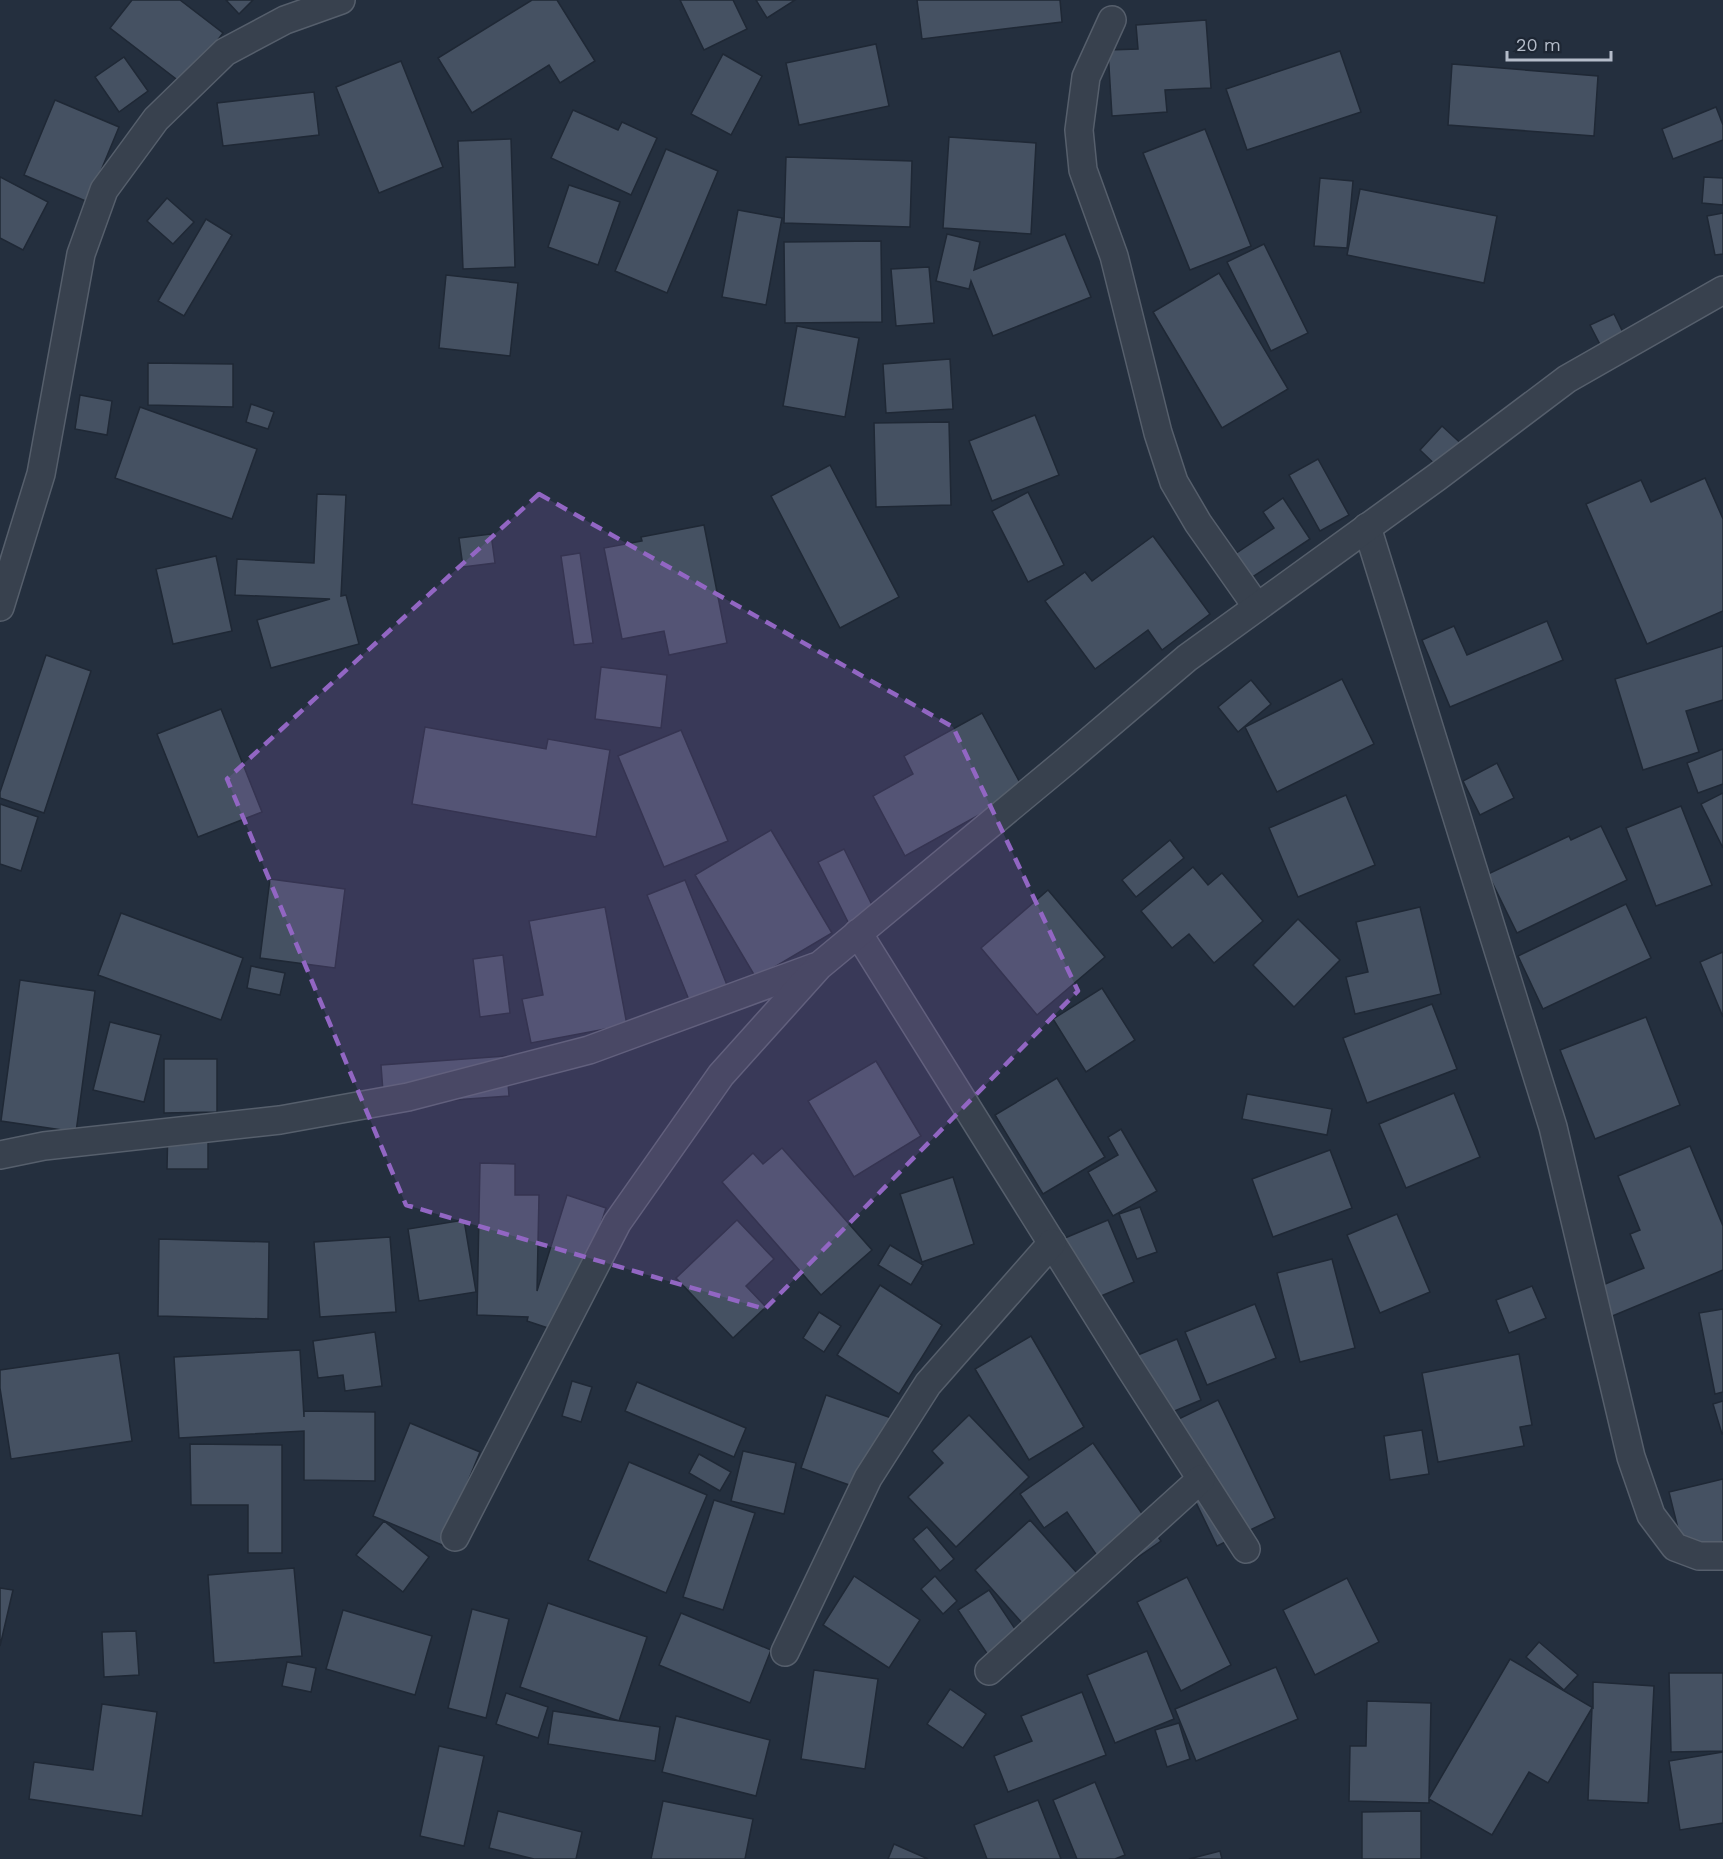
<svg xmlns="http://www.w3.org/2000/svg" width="1723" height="1859" font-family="'Work Sans',sans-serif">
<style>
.building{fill:#455162;stroke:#1f2835;stroke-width:1.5}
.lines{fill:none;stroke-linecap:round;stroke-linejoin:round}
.minor-casing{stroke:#565f6c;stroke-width:30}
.minor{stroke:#38414e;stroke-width:27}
.marked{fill:#9266c3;fill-opacity:0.2;stroke:#9266c3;stroke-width:4.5;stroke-dasharray:12 8;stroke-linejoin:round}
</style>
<rect width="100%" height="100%" fill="#242f3e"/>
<!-- building -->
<g class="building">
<path d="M132 0H180L223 33 184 85 110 28Z"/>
<path d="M226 0H253L239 14Z"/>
<path d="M532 0H557L595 61 560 83 549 65 472 113 438 58Z"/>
<path d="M680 0H733L747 29 704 50Z"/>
<path d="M756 0H795L767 18Z"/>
<path d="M917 0H1060L1062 22 922 39Z"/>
<path d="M1206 20 1211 88 1165 90 1167 112 1112 116 1108 50 1138 49 1136 25Z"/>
<path d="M876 44 889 106 799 125 786 63Z"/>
<path d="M1340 51 1361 112 1247 150 1226 89Z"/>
<path d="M723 54 762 76 731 135 691 114Z"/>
<path d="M124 57 148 91 119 112 95 77Z"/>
<path d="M401 61 443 167 379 193 336 87Z"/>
<path d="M1452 64 1598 76 1594 136 1448 125Z"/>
<path d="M314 92 319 135 223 146 217 103Z"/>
<path d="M55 100 119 127 88 202 24 175Z"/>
<path d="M1716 107 1723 125V140L1673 159 1662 129Z"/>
<path d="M573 110 618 130 622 122 657 138 631 195 551 158Z"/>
<path d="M1205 129 1251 246 1190 270 1143 153Z"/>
<path d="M949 137 1036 143 1031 234 943 228Z"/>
<path d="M511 139 515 267 463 269 458 141Z"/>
<path d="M666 149 718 171 667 293 615 271Z"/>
<path d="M786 157 912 161 910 227 784 223Z"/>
<path d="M0 177 48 202 23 250 0 238Z"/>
<path d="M1704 177 1723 178V205L1702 203Z"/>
<path d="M1320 178 1353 181 1347 248 1314 246Z"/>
<path d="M569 185 620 202 598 265 548 247Z"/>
<path d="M1360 189 1497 216 1484 283 1347 255Z"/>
<path d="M167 198 194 222 173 244 147 221Z"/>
<path d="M738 210 782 218 766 305 722 297Z"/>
<path d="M1723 213V254L1715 255 1707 216Z"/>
<path d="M206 219 232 235 184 316 158 301Z"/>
<path d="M947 234 980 242 974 270 1065 234 1091 297 993 336 971 281 969 289 936 281Z"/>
<path d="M881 241 882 322 785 323 784 242Z"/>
<path d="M1264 244 1308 333 1271 351 1227 262Z"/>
<path d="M929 267 934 323 896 326 891 269Z"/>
<path d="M1219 273 1288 389 1222 428 1153 312Z"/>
<path d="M446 275 518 283 510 356 439 348Z"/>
<path d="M1614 314 1630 347 1607 358 1590 325Z"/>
<path d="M797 326 859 338 845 417 783 406Z"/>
<path d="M950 359 953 409 886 413 883 364Z"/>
<path d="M148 363 233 364V407L148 405Z"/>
<path d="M80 395 112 401 107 435 75 429Z"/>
<path d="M251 404 274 412 268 429 246 422Z"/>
<path d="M140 407 257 449 232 519 115 478Z"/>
<path d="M1035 415 1059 475 992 501 969 441Z"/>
<path d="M949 422 951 505 876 507 874 423Z"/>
<path d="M1442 426 1468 450 1445 474 1420 450Z"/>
<path d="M1318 459 1349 515 1320 531 1289 475Z"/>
<path d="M830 465 899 597 840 628 771 496Z"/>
<path d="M1705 478 1723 519V611L1647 644 1586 504 1641 480 1651 502Z"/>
<path d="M1028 492 1064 565 1028 582 992 511Z"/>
<path d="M317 494 346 495 341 596 346 595 359 644 271 668 257 620 330 599 235 595 237 559 314 563Z"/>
<path d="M1283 498 1310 539 1251 578 1235 554 1274 528 1263 512Z"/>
<path d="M704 525 727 643 669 655 664 631 622 639 604 548 642 541 641 537Z"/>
<path d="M491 534 495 563 463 567 459 538Z"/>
<path d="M1153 536 1210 614 1162 650 1148 630 1095 669 1045 601 1085 572 1092 581Z"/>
<path d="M580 553 593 643 574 645 561 556Z"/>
<path d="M216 556 232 631 173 644 156 569Z"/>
<path d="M1547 621 1563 660 1450 707 1422 640 1454 626 1467 655Z"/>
<path d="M1723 646V700L1686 711 1699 752 1643 770 1615 679Z"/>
<path d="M46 655 91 671 44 813 0 798V792Z"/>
<path d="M601 667 667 675 661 728 595 719Z"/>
<path d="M1342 679 1374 744 1277 792 1245 727Z"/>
<path d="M1251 680 1271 704 1238 732 1218 707Z"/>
<path d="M221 709 262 812 198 837 157 734Z"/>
<path d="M982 713 1024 790 905 856 873 796 913 774 904 756Z"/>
<path d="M425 727 546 749 548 739 610 750 596 837 412 804Z"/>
<path d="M681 730 728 841 664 867 618 756Z"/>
<path d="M1723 749V784L1698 793 1687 763Z"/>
<path d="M1497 763 1514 798 1480 815 1463 781Z"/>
<path d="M1723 793V848L1701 804Z"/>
<path d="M1346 795 1375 865 1298 897 1269 828Z"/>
<path d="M0 804 38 817 21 871 0 864Z"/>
<path d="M1681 806 1712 885 1656 906 1626 828Z"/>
<path d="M1601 826 1627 880 1517 933 1488 874 1569 836 1571 840Z"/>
<path d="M771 830 832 933 756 978 695 875Z"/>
<path d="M1170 840 1184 858 1136 897 1122 880Z"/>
<path d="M844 849 880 921 854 934 818 862Z"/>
<path d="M1193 867 1208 885 1222 873 1263 921 1214 963 1189 934 1172 948 1141 911Z"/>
<path d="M270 879 345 889 335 968 260 958Z"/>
<path d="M685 880 727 985 689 1000 647 895Z"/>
<path d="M1048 890 1105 957 1037 1015 981 948Z"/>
<path d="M1626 904 1651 958 1543 1009 1518 956Z"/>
<path d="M605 907 627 1025 531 1043 522 999 543 995 529 921Z"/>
<path d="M1420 907 1441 994 1355 1014 1346 977 1368 972 1356 922Z"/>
<path d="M121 913 243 958 221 1020 98 975Z"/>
<path d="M1298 919 1340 960 1294 1007 1253 965Z"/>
<path d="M1723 952V1017L1700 962Z"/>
<path d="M503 955 510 1013 480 1017 473 959Z"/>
<path d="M251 966 285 973 280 995 247 988Z"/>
<path d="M20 980 95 991 76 1132 1 1121Z"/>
<path d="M1102 988 1135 1040 1086 1072 1053 1019Z"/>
<path d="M1432 1004 1457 1069 1367 1103 1343 1038Z"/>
<path d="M1646 1017 1680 1105 1595 1139 1560 1050Z"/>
<path d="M110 1022 161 1035 144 1102 93 1090Z"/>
<path d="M506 1056 509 1096 384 1105 381 1065Z"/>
<path d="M164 1059H217V1112L164 1113Z"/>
<path d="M876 1061 921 1136 854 1177 808 1101Z"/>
<path d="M1057 1078 1105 1157 1043 1194 995 1115Z"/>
<path d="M1454 1093 1480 1157 1406 1188 1379 1124Z"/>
<path d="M1247 1094 1332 1109 1327 1135 1242 1119Z"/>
<path d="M168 1124H208V1169H167Z"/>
<path d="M1121 1129 1157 1191 1113 1216 1088 1172 1118 1155 1108 1137Z"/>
<path d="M1690 1146 1723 1226V1270L1610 1317 1598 1287 1644 1268 1630 1234 1640 1230 1618 1176Z"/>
<path d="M782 1148 872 1250 821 1295 722 1182 753 1153 763 1164Z"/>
<path d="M1330 1150 1352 1208 1273 1237 1252 1179Z"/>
<path d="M480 1163 515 1164V1195H539L537 1291 567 1195 606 1208 566 1334 527 1321 528 1317 477 1315Z"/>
<path d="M953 1177 974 1244 922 1262 900 1194Z"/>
<path d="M1140 1207 1157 1252 1137 1259 1119 1214Z"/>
<path d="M1397 1214 1430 1292 1380 1313 1347 1235Z"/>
<path d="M464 1220 476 1292 419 1301 408 1229Z"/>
<path d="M737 1220 774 1259 746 1286 766 1307 733 1338 676 1278Z"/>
<path d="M1108 1220 1134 1282 1080 1305 1053 1243Z"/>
<path d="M390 1237 396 1312 320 1317 314 1242Z"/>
<path d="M159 1239 269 1242 268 1319 158 1316Z"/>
<path d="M890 1245 923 1265 911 1285 878 1265Z"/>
<path d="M1332 1259 1355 1348 1300 1362 1277 1273Z"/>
<path d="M880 1285 942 1325 899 1394 837 1355Z"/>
<path d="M1532 1286 1546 1318 1509 1333 1496 1300Z"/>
<path d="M1255 1304 1276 1358 1207 1385 1185 1332Z"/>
<path d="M1723 1309V1392L1715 1394 1699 1313Z"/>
<path d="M819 1312 841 1326 824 1352 803 1338Z"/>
<path d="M375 1332 382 1386 345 1391 343 1375 318 1378 313 1341Z"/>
<path d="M1031 1336 1084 1427 1029 1460 975 1369Z"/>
<path d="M1177 1339 1201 1400 1148 1422 1123 1361Z"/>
<path d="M300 1350 304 1417V1411L375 1412V1481L304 1480V1431L179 1438 174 1357Z"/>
<path d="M119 1353 132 1441 11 1459 0 1388V1370Z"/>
<path d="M1519 1354 1532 1425 1520 1427 1524 1446 1438 1462 1422 1373Z"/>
<path d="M572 1381 592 1387 581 1422 562 1416Z"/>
<path d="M637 1382 746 1428 734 1457 625 1411Z"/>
<path d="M826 1395 897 1420 872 1493 801 1468Z"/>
<path d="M1218 1400 1275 1518 1217 1546 1160 1428Z"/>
<path d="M1723 1401V1434H1722L1713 1404Z"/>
<path d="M969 1415 1029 1477 956 1547 908 1497 943 1463 932 1451Z"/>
<path d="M410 1423 480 1452 442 1545 373 1516Z"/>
<path d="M1422 1430 1429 1474 1390 1480 1384 1436Z"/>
<path d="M1093 1443 1161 1541 1111 1576 1067 1512 1044 1528 1020 1494Z"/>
<path d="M190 1444 282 1445V1553H248V1505H191Z"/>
<path d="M743 1451 796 1463 784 1514 731 1501Z"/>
<path d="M699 1454 731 1472 720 1491 689 1473Z"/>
<path d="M629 1462 707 1495 666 1593 588 1560Z"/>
<path d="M1723 1479V1551L1686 1561 1669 1492Z"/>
<path d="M714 1500 755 1513 723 1610 683 1597Z"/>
<path d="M1030 1520 1085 1582 1030 1632 975 1570Z"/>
<path d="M384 1521 429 1557 403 1592 356 1555Z"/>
<path d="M927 1527 954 1559 940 1571 913 1539Z"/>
<path d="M294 1568 302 1656 214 1663 208 1575Z"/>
<path d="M854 1576 920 1620 889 1668 823 1625Z"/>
<path d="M935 1576 957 1601 943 1614 921 1589Z"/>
<path d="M1187 1577 1231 1665 1181 1691 1137 1602Z"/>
<path d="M1347 1578 1379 1642 1315 1675 1283 1610Z"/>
<path d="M0 1588 13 1590 0 1646Z"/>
<path d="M989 1590 1027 1647 996 1667 958 1610Z"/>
<path d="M548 1603 647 1637 619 1721 520 1687Z"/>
<path d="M472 1609 509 1619 486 1718 448 1708Z"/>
<path d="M343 1610 432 1636 415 1695 326 1669Z"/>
<path d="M681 1613 771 1650 750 1703 659 1665Z"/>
<path d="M136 1631 139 1675 104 1677 102 1632Z"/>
<path d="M1539 1642 1578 1675 1564 1690 1526 1657Z"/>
<path d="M1147 1651 1174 1719 1115 1743 1087 1675Z"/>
<path d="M1510 1659 1593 1708V1682L1654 1686 1648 1803 1588 1800 1592 1708 1548 1783 1529 1772 1492 1835 1429 1799V1803L1349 1801 1350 1746H1366L1367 1701 1431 1703 1429 1798Z"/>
<path d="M287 1662 316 1668 311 1692 282 1686Z"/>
<path d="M1276 1667 1298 1719 1196 1761 1175 1709Z"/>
<path d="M814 1670 878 1679 865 1769 801 1759Z"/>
<path d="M1669 1673H1723V1751L1671 1752Z"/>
<path d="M950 1689 986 1714 963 1748 927 1724Z"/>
<path d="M1082 1692 1106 1755 1008 1792 994 1756 1032 1741 1021 1716Z"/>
<path d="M506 1693 548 1707 538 1738 496 1724Z"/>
<path d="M102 1704 157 1712 142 1816 29 1799 34 1762 93 1770Z"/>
<path d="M553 1711 660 1727 655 1761 548 1744Z"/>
<path d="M676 1716 770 1740 756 1796 662 1772Z"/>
<path d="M1179 1723 1190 1759 1167 1767 1155 1730Z"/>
<path d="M439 1746 484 1756 464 1846 420 1836Z"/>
<path d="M1723 1752V1823L1680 1830 1669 1761Z"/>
<path d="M1095 1782 1125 1855 1115 1859H1077L1053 1800Z"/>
<path d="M1038 1800 1061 1859H987L974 1825Z"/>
<path d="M663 1801 753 1819 745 1859H651Z"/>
<path d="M498 1811 582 1832 576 1859H534L489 1848Z"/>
<path d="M1421 1811V1859H1362V1812Z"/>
<path d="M894 1844 928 1859H888Z"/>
<path d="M1220 1851 1222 1859H1189Z"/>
</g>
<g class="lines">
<defs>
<g id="minor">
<path d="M1112 20 1086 77 1079 130 1083 170 1114 256 1158 433 1174 482 1198 523 1257 607"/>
<path d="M1367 527 1553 1127 1631 1457 1651 1515 1675 1547 1699 1556H1723"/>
<path d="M0 607 41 474 81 254 104 190 156 119 225 52 285 20 341 0"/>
<path d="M858 933 1130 1368 1246 1549"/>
<path d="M0 1155 44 1146 280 1120 408 1097 589 1050 815 967"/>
<path d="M455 1537 617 1223 721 1075 819 966 1065 762 1187 658 1437 477 1567 379 1723 290"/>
<path d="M785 1652 868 1478 928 1384 1052 1243"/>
<path d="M989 1671 1201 1479"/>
</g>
</defs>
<!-- minor casing -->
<use href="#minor" class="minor-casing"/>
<!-- minor -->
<use href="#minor" class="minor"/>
</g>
<!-- marked area -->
<path class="marked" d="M539 494 953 727 1078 991 765 1309 406 1205 227 779Z"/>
<!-- scale -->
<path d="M1507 51v9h104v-9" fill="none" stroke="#b4bcc9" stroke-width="3"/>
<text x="1516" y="51" font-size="18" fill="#b4bcc9" stroke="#1d2633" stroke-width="4.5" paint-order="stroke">20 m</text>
</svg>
